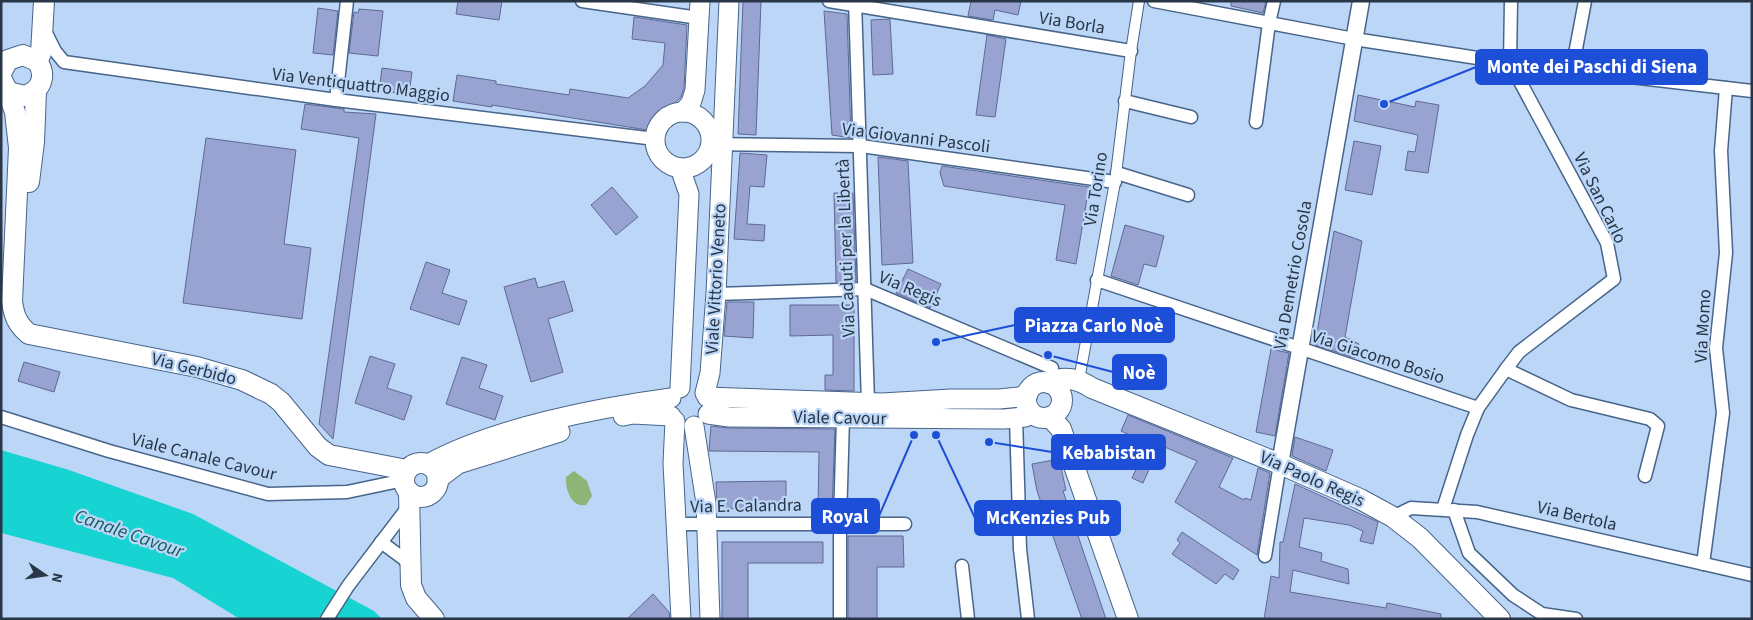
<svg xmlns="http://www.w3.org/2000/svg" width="1753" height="620" font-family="'Source Sans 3',sans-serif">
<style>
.green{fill:#8eb576}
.water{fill:#17d4d3}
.building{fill:#98a3d1;stroke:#5f6993}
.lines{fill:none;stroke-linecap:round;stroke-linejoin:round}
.pedestrian-casing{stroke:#47658a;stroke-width:12}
.minor-casing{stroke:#47658a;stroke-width:15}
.tertiary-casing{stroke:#47658a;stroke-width:19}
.secondary-casing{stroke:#47658a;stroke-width:21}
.primary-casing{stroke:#47658a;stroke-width:22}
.pedestrian{stroke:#fff;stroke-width:10}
.minor{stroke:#fff;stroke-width:12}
.tertiary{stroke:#fff;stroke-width:16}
.secondary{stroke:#fff;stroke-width:19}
.primary{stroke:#fff;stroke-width:20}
.labels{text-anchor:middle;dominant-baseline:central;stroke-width:4.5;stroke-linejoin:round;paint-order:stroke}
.street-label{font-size:18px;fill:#293647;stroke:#bbd6f7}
.water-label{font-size:19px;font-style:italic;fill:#175b5a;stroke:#bbd6f7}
.leader{fill:none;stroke:#1d4ed8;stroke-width:2}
.callout-dot{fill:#1d4ed8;stroke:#bbd6f7;stroke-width:2}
.callout{fill:#1d4ed8;stroke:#1d4ed8;stroke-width:2}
.callout-label{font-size:19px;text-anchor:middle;font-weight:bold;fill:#fff}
</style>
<rect width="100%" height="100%" fill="#bbd6f7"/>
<!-- green -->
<path class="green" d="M574 471 587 481 592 496 586 505C572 508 565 490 566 477Z"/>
<!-- water -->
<path class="water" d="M1 450 69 470 193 514 374 611 382 619H240L173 578 1 533Z"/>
<!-- building -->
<g class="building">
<path d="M458 1H502L499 20 456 14Z"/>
<path d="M743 1H761L756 135 738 134Z"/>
<path d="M971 1H1021L1018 15 995 10 993 20 968 16Z"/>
<path d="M1231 1H1266L1263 13 1231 6Z"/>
<path d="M318 8 338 11 333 55 313 53Z"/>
<path d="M359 9 383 11 378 56 349 53 354 12 358 13Z"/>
<path d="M824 11 847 14 851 138 832 135Z"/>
<path d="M634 17 687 25 684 88 681 97 647 130 492 105V107L453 101 457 75 496 81V84L569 95 570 89 628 98 645 86 663 65 665 43 632 39Z"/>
<path d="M890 19 893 74 873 75 871 20Z"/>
<path d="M987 35 1006 39 995 117 976 115Z"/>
<path d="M382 68 412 72 409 94 379 91Z"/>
<path d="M1358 95 1415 107 1416 101 1439 105 1428 173 1405 170 1408 151 1415 152 1418 135 1354 121Z"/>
<path d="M305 104 344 109V112L376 114 333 439 319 424 359 138 301 129Z"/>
<path d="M206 138 296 150 284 244 311 248 302 319 183 303Z"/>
<path d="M1354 141 1381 146 1372 195 1345 190Z"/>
<path d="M740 153 767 155 764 187 750 186 747 224 765 225 764 241 734 239Z"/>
<path d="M878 157 908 161 913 263 882 265Z"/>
<path d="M942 166 1089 187 1076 264 1056 260 1065 205 944 186 940 173Z"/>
<path d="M612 187 638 217 616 235 591 205Z"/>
<path d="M834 193H853L856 281 836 282Z"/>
<path d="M1125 225 1164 236 1156 267 1144 264 1138 285 1111 276Z"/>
<path d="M1334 231 1362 241 1345 337 1359 344 1355 358 1315 345Z"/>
<path d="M426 262 450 270 442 293 467 301 459 325 410 309Z"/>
<path d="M908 269 941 284 930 308 896 293Z"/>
<path d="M535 278 538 288 564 281 573 311 548 319 563 372 531 382 504 287Z"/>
<path d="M727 302H754L753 338 724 336Z"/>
<path d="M790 305H854V391L825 390V375H833V335L790 336Z"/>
<path d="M1271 349 1289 353 1275 436 1256 432Z"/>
<path d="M370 356 395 364 387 388 412 396 404 420 355 403Z"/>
<path d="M462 357 487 365 479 388 503 396 495 420 446 404Z"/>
<path d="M24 362 60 372 54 392 18 381Z"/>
<path d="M1128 415 1233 458 1219 487 1244 500 1245 498 1251 500 1258 468 1270 473 1257 555 1175 502 1197 461 1160 445 1143 483 1132 478 1148 443 1121 431Z"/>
<path d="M711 426 729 428 835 429 832 511H818L819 452 709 451Z"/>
<path d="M1295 437 1333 450 1326 471 1292 456Z"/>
<path d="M1059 459 1066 490 1063 491 1106 619H1082L1037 491 1032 464Z"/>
<path d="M786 481V508L717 509 716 482Z"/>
<path d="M1295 484 1378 522 1373 544 1360 541 1363 531 1349 525 1304 518 1299 547 1322 553 1321 561 1348 569 1349 584 1293 570 1290 592 1386 608 1387 603 1441 614V619H1264L1271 576 1279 578 1280 542H1283Z"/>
<path d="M1182 532 1239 570 1233 580 1225 574 1216 584 1172 554 1180 543 1177 540Z"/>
<path d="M848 536H903L904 567H877V619H848Z"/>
<path d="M722 542H823V563H748V619H722Z"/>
<path d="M653 594 669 612 670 619H627Z"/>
</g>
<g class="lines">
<defs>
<path id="pedestrian" d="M1079 380 1115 182 1131 51 1139 1"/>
<g id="minor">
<path d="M582 1 699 18"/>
<path d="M829 1 1131 51"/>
<path d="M855 1 868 403"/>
<path d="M1154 1 1354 39 1510 63 1752 91"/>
<path d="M45 31 55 51 64 62 336 100 655 139"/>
<path d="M1572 70 1585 1"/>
<path d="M336 100 347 1"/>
<path d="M1125 101 1191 117"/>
<path d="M1256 122 1269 23 1274 1"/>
<path d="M710 144 861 146 1115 182"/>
<path d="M1117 173 1188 195"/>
<path d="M1097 280 1478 408"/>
<path d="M716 294 865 289 1052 368"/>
<path d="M1506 369 1571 400 1650 419 1658 426 1645 476"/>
<path d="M1 417 109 451 268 494 347 492 404 480"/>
<path d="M1016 418 1020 549 1028 619"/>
<path d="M1443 509 1467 435 1478 408 1506 369 1519 352 1614 279 1607 243 1510 63 1511 1"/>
<path d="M1454 510 1469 553 1513 595 1542 614 1576 619"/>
<path d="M1393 517 1411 508 1477 512 1752 575"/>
<path d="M677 524H905"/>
<path d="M381 542 404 559 410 567"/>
<path d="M1265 556 1280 464"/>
<path d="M1703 564 1723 413 1716 348 1726 253 1721 151 1726 88"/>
<path d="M962 566 968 619"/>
<path d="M327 619 348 586 405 511 407 504"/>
<path d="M840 619V522L843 418"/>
</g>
<path id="tertiary" d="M1280 464 1361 1"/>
<g id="secondary">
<path d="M683 112 691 103 695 90 700 1"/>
<circle cx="683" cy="140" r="28"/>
<path d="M680 388 689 194 680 168"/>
<path d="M705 393 710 373 716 294 729 1"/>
<path d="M707 397 882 403 951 399H999L1019 397 1028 394"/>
<path d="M708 414 729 417 1004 419 1025 417 1032 414"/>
<path d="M623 416 633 414 671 416"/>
<path d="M675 421 673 463 681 619"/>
<path d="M694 426 706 503 710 619"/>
<path d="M428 464C494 428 596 408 671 398"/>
<path d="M437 480 458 464 560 432"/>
</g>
<g id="primary">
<path d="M37 61 41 53 44 1"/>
<path d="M1 73 8 60 23 55 37 61C47 75 42 91 24 96L8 92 1 78"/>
<path d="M8 92 15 112 19 148 12 301C14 316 17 324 29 334L197 367 242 380 271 394 281 402 318 447 329 455 407 470"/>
<path d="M29 182 34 142 36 91"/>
<circle cx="1044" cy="400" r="18"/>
<path d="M1049 383C1065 375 1078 379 1092 388L1280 464 1360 499 1393 517 1420 538 1500 619"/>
<path d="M1050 417 1061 429 1128 619"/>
<circle cx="421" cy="480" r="17"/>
<path d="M409 492 411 585 416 598 434 619"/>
</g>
</defs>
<!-- pedestrian casing -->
<use href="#pedestrian" class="pedestrian-casing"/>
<!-- minor casing -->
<use href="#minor" class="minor-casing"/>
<!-- tertiary casing -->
<use href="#tertiary" class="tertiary-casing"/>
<!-- secondary casing -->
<use href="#secondary" class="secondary-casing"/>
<!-- primary casing -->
<use href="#primary" class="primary-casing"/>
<!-- pedestrian -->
<use href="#pedestrian" class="pedestrian"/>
<!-- minor -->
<use href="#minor" class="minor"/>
<!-- tertiary -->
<use href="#tertiary" class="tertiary"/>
<!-- secondary -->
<use href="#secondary" class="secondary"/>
<!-- primary -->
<use href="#primary" class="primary"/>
</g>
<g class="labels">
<!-- street labels -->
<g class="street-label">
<text transform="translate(1072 23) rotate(9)">Via Borla</text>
<text transform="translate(361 85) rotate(7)">Via Ventiquattro Maggio</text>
<text transform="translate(916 138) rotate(7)">Via Giovanni Pascoli</text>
<text transform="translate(1096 189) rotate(-81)">Via Torino</text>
<text transform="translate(1600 198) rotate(64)">Via San Carlo</text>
<text transform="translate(846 248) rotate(-92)">Via Caduti per la Libertà</text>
<text transform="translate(1293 275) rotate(-80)">Via Demetrio Cosola</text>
<text transform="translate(716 279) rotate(-87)">Viale Vittorio Veneto</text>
<text transform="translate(910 289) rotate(23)">Via Regis</text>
<text transform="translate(1703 326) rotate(-87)">Via Momo</text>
<text transform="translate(1378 357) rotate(18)">Via Giacomo Bosio</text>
<text transform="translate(194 369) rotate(14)">Via Gerbido</text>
<text transform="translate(840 418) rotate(1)">Viale Cavour</text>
<text transform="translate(204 457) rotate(14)">Viale Canale Cavour</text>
<text transform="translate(1312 479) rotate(24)">Via Paolo Regis</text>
<text transform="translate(746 506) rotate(-1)">Via E. Calandra</text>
<text transform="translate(1577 516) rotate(13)">Via Bertola</text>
</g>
<!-- water labels -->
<g class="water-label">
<text transform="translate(129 534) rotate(19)">Canale Cavour</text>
</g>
</g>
<!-- callouts -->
<path class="leader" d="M1384 104L1476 67M936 342L1015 325M1048 355L1113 372M989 442L1052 452M914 435L879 516M936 435L975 518"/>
<g class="callout-dot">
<circle cx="1384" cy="104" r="5"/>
<circle cx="936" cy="342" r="5"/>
<circle cx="1048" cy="355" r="5"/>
<circle cx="989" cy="442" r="5"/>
<circle cx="914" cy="435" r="5"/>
<circle cx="936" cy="435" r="5"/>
</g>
<g class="callout">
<rect x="1476" y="50" width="231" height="34" rx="5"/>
<rect x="1015" y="308" width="159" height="34" rx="5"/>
<rect x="1113" y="355" width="53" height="34" rx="5"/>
<rect x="1052" y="435" width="113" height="34" rx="5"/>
<rect x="812" y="499" width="67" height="34" rx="5"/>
<rect x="975" y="501" width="145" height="34" rx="5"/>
</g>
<g class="callout-label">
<text x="1592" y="73">Monte dei Paschi di Siena</text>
<text x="1094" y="332">Piazza Carlo Noè</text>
<text x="1139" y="379">Noè</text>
<text x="1109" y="459">Kebabistan</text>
<text x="845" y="523">Royal</text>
<text x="1048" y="524">McKenzies Pub</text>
</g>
<!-- border -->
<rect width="1753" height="620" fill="none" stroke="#293647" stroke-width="5"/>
<!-- north arrow -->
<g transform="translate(45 575) rotate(103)" stroke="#bbd6f7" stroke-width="4" paint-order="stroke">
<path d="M0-4L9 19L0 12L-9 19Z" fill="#293647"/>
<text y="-8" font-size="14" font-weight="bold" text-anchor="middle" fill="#293647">N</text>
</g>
</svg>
